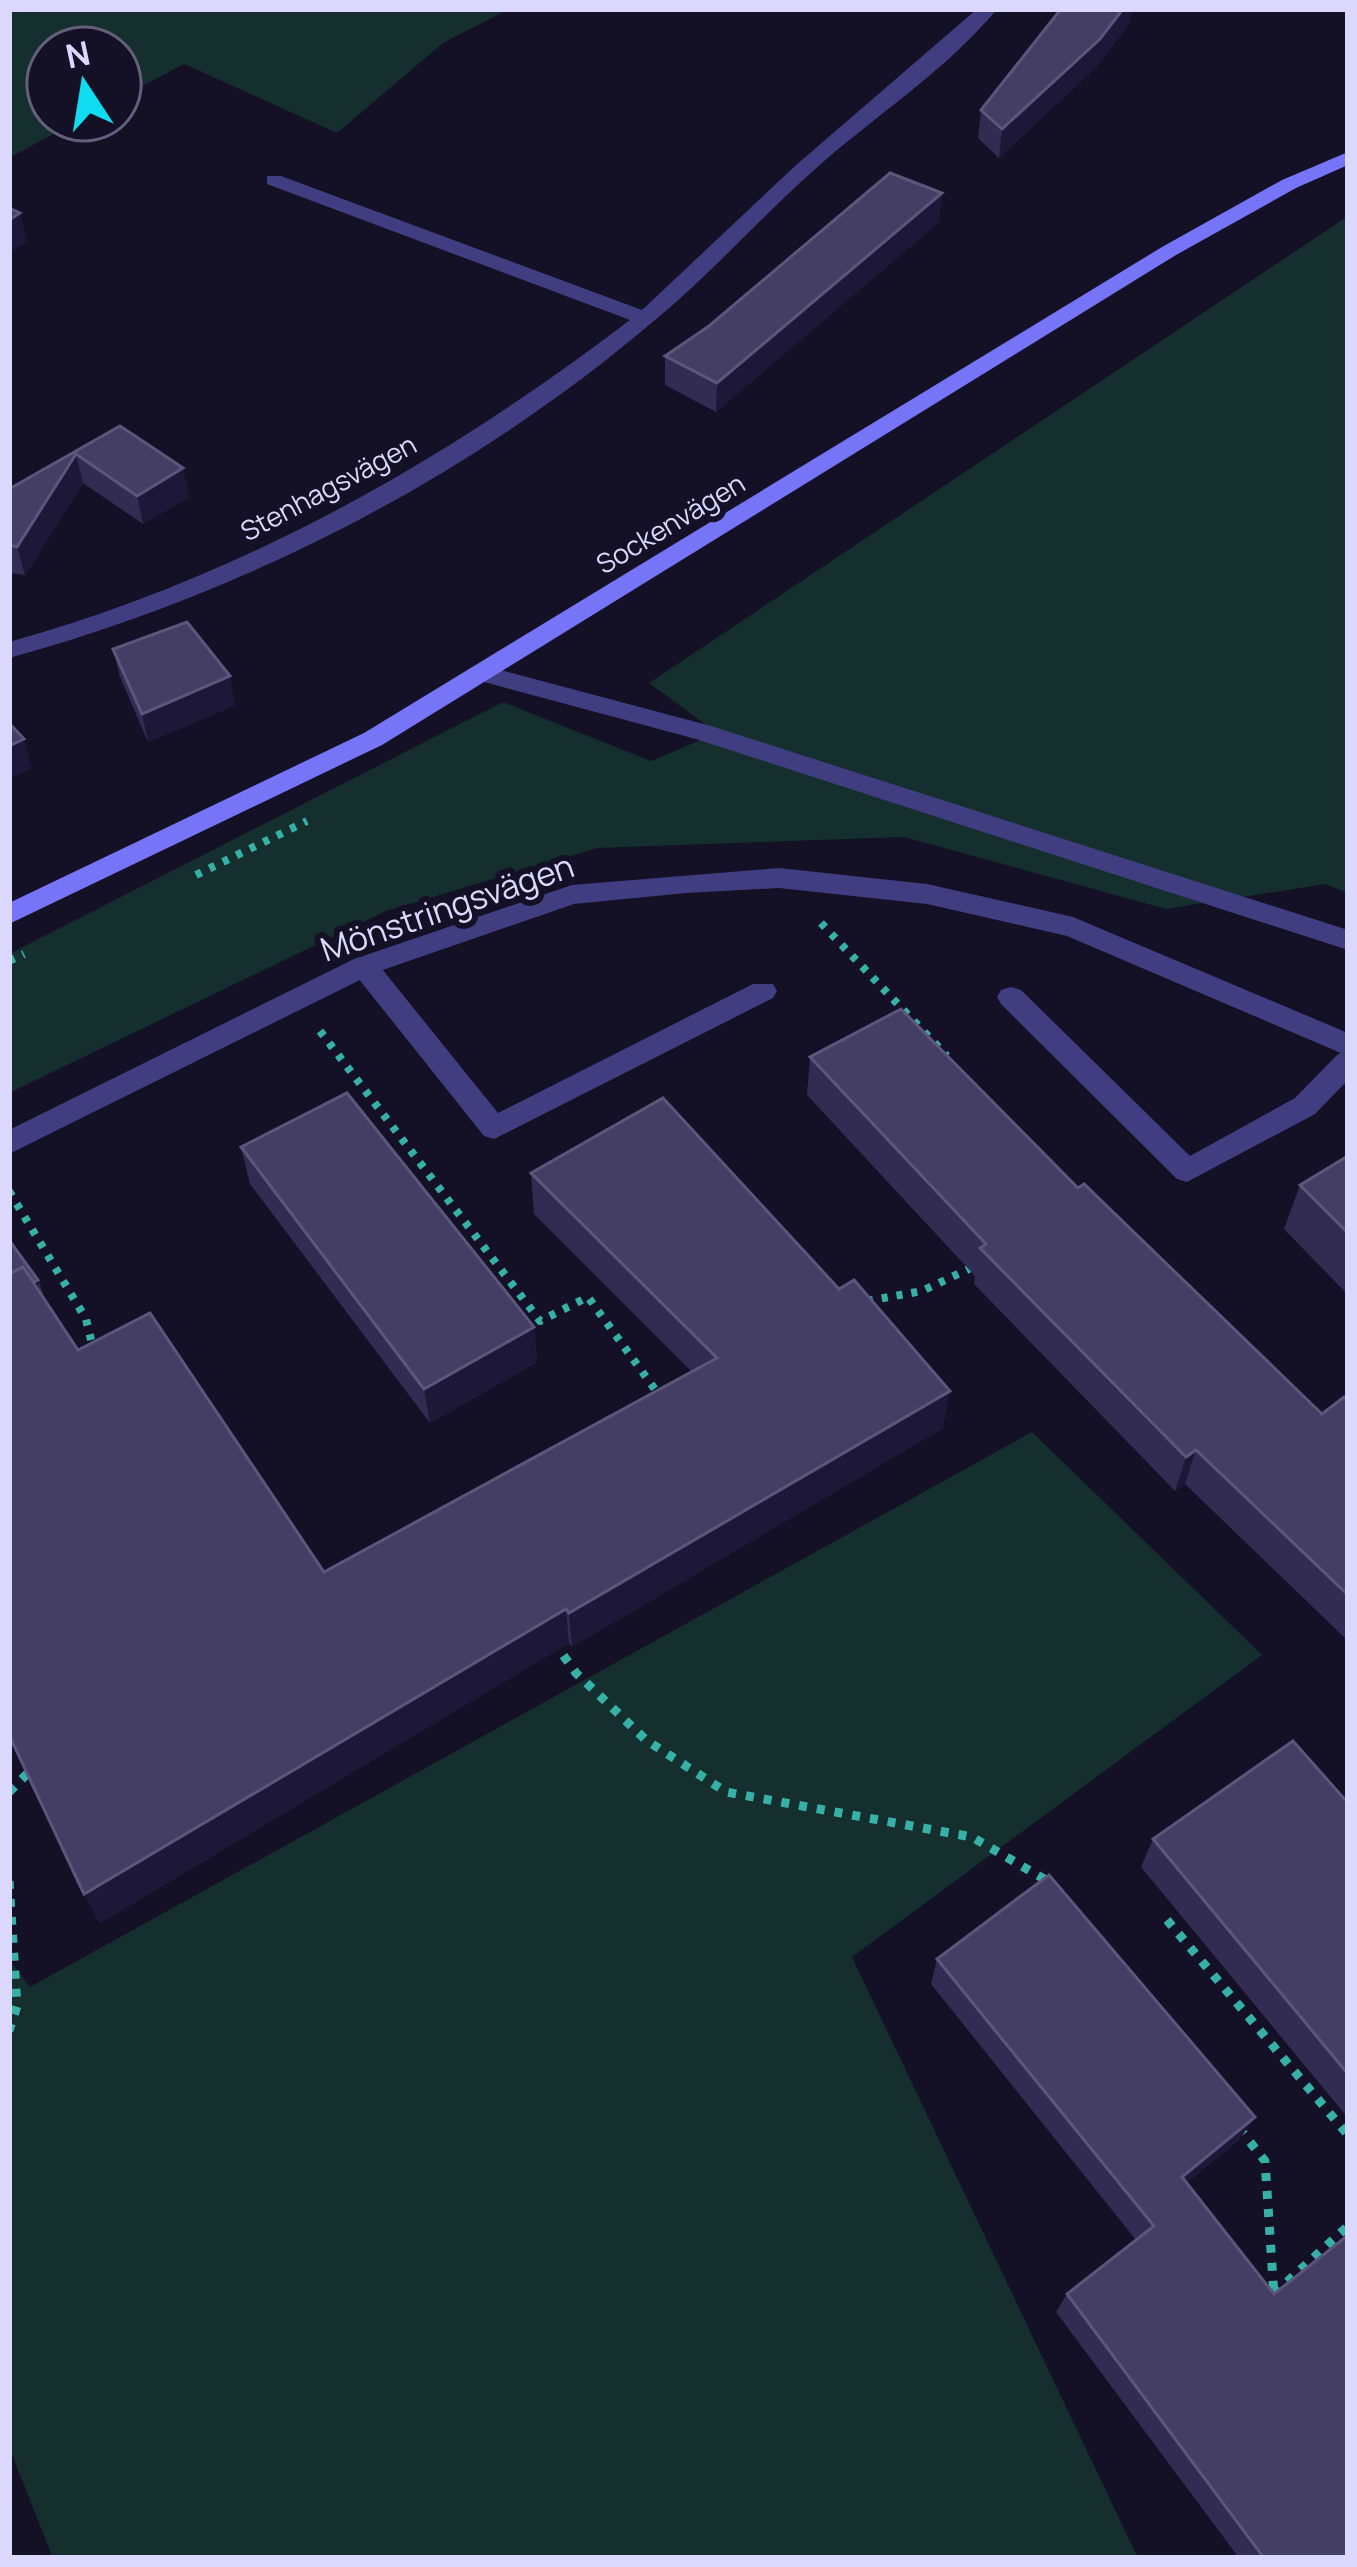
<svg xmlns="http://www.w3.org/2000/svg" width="1357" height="2567" font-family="Manrope,sans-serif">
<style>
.green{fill:#142f2d}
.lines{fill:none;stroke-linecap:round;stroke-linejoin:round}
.path-far1{stroke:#37b1a8;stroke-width:8;stroke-dasharray:6 9;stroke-linecap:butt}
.path{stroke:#37b1a8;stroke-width:9;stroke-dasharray:8 10;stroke-linecap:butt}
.lane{fill:#403e81;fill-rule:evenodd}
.street{fill:#403e81;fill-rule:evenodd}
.secondary{fill:#7674f7;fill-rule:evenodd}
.wall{fill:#322b52}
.shaded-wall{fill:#1e1838}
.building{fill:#443d64;stroke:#5c567c;stroke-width:3}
.labels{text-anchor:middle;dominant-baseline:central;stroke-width:12;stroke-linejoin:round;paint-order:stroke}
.far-street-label{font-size:27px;fill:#dbd7fd;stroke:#141025}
.street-label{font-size:33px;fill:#dbd7fd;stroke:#141025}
</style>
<rect width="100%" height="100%" fill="#141025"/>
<!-- green -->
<g class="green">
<path d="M9 9H509L443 43 337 133 184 64 120 98V48H48V120H79L9 158Z"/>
<path d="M1348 216V893L1325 884 1166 909 904 837 597 848 386 911 9 1093V954L503 702 651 761 717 733 649 683Z"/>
<path d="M1032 1432 1262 1655 852 1957 1138 2558H53L9 2447V1959L30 1987Z"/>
</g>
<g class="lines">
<!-- path-far1 -->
<g class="path-far1">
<path d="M196 875 307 821"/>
<path d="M821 923 947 1056"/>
<path d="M9 961 24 954"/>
<path d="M320 1031 540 1321 588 1297 662 1399"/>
<path d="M9 1191 86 1319 93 1348"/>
<path d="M867 1301 922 1291 977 1265"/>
</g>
<!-- path -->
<g class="path">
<path d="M553 1641 576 1673 646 1740 726 1792 972 1837 1051 1883"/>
<path d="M9 1792 33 1768"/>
<path d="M9 1881 17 2006 9 2031"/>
<path d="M1167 1920 1348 2135"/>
<path d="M1239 2128 1265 2161 1274 2296"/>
<path d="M1274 2294 1348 2226"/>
</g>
<!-- lane -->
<g class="lane">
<path d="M482 665 711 726 1348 930V950L696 739 473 679 470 673Z"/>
<path d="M364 956 374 959 498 1113 753 984H773L777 991 773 998 494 1139 484 1136 354 973 350 966Z"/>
<path d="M1011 987 1021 990 1190 1156 1295 1098 1338 1054 1348 1051V1080L1315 1114 1187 1182 1177 1179 1001 1004 997 997 1001 990Z"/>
</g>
<!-- street -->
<g class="street">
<path d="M977 9H997C946 71 873 117 813 171 759 219 711 274 655 320 468 479 245 593 9 658V642C239 578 441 464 630 320L267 184V176H281L642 310 795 166Z"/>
<path d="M779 868 927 884 1073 917 1348 1033V1056L1067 936 927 904 779 888 686 893 574 904 374 973 9 1154V1130L354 959 572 885Z"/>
</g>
<!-- secondary -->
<path class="secondary" d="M1348 152V165L1296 188 1176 255 382 745 9 924V903L364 733 1162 247 1282 180Z"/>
</g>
<!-- wall -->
<g class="wall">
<path d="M1130 23 1096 67 999 158 978 138 981 110Z"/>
<path d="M942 193 939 222 716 412 665 385V356Z"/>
<path d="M120 426 183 468 189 497 143 524 83 483 25 575 9 573V489Z"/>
<path d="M113 649 235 705 148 742 120 677Z"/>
<path d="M810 1057 1078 1188 1322 1414 1348 1401V1641L1185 1484 1175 1491 974 1284 975 1276 807 1095Z"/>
<path d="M241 1147 534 1327 537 1362 430 1423 250 1184Z"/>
<path d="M1348 1156V1295L1284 1229 1300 1185Z"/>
<path d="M531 1173 943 1428 572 1647 569 1643 100 1923 84 1894 38 1280 43 1293 41 1294 78 1350 324 1572 691 1371 534 1214Z"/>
<path d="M1348 1803V2118L1141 1867 1153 1839Z"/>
<path d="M937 1959 1240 2139 1186 2183 1348 2558H1239L1056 2312 1067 2294 1136 2240 931 1984Z"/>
</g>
<!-- shaded-wall -->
<g class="shaded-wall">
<path d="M1123 9H1132L1130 23 1096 67 999 158 1002 129Z"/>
<path d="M942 193 939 222 716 412 717 383Z"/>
<path d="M20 213 27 242 9 253V220Z"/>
<path d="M76 454 83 483 25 575 17 547Z"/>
<path d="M183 468 189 497 143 524 137 496Z"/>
<path d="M230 676 235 705 148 742 142 714Z"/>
<path d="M24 739 32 768 9 779V746Z"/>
<path d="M534 1327 537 1362 430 1423 424 1389Z"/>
<path d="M950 1391 943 1428 572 1647 569 1613Z"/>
<path d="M1196 1450 1185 1484 1175 1491 1186 1457Z"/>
<path d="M566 1609 569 1643 100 1923 84 1894Z"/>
<path d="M1255 2117 1240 2139 1168 2197 1182 2177Z"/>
</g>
<!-- building -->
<g class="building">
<path d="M1061 9H1123L1100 39 1002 129 981 110Z"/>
<path d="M890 173 942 193 717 383 665 356 709 326Z"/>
<path d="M9 208 20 213 9 220Z"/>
<path d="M120 426 183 468 137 496 76 454 17 547 9 545V489Z"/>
<path d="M187 622 230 676 142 714 113 649Z"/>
<path d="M9 723 24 739 9 746Z"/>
<path d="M901 1009 1078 1188 1084 1184 1322 1414 1344 1397 1348 1401V1595L1196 1450 1186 1457 980 1248 986 1244 810 1057Z"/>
<path d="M347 1093 534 1327 424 1389 241 1147Z"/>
<path d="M663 1098 839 1289 854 1280 950 1391 569 1613 566 1609 84 1894 9 1735V1274L23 1267 78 1350 150 1313 324 1572 717 1358 531 1173Z"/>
<path d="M1348 1156V1233L1300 1185Z"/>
<path d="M9 1240 38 1280 34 1282 23 1267 9 1274Z"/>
<path d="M1293 1741 1348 1803V2074L1153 1839Z"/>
<path d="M1049 1875 1255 2117 1182 2177 1274 2294 1348 2235V2558H1264L1067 2294 1154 2226 937 1959Z"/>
</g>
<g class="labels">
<!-- far-street labels -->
<g class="far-street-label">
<text transform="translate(328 487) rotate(-28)">Stenhagsvägen</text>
<text transform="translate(670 523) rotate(-31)">Sockenvägen</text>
</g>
<!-- street labels -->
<g class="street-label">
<text transform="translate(447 907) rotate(-19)">Mönstringsvägen</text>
</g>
</g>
<!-- border -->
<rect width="1357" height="2567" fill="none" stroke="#dbd7fd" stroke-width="24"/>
<!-- north arrow -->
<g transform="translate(84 84) rotate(348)"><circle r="57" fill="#141025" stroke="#64607b" stroke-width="3"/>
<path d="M0-9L21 45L0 30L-21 45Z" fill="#0fdcf1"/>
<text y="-18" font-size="33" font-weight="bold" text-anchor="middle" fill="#dbd7fd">N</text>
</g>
</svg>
